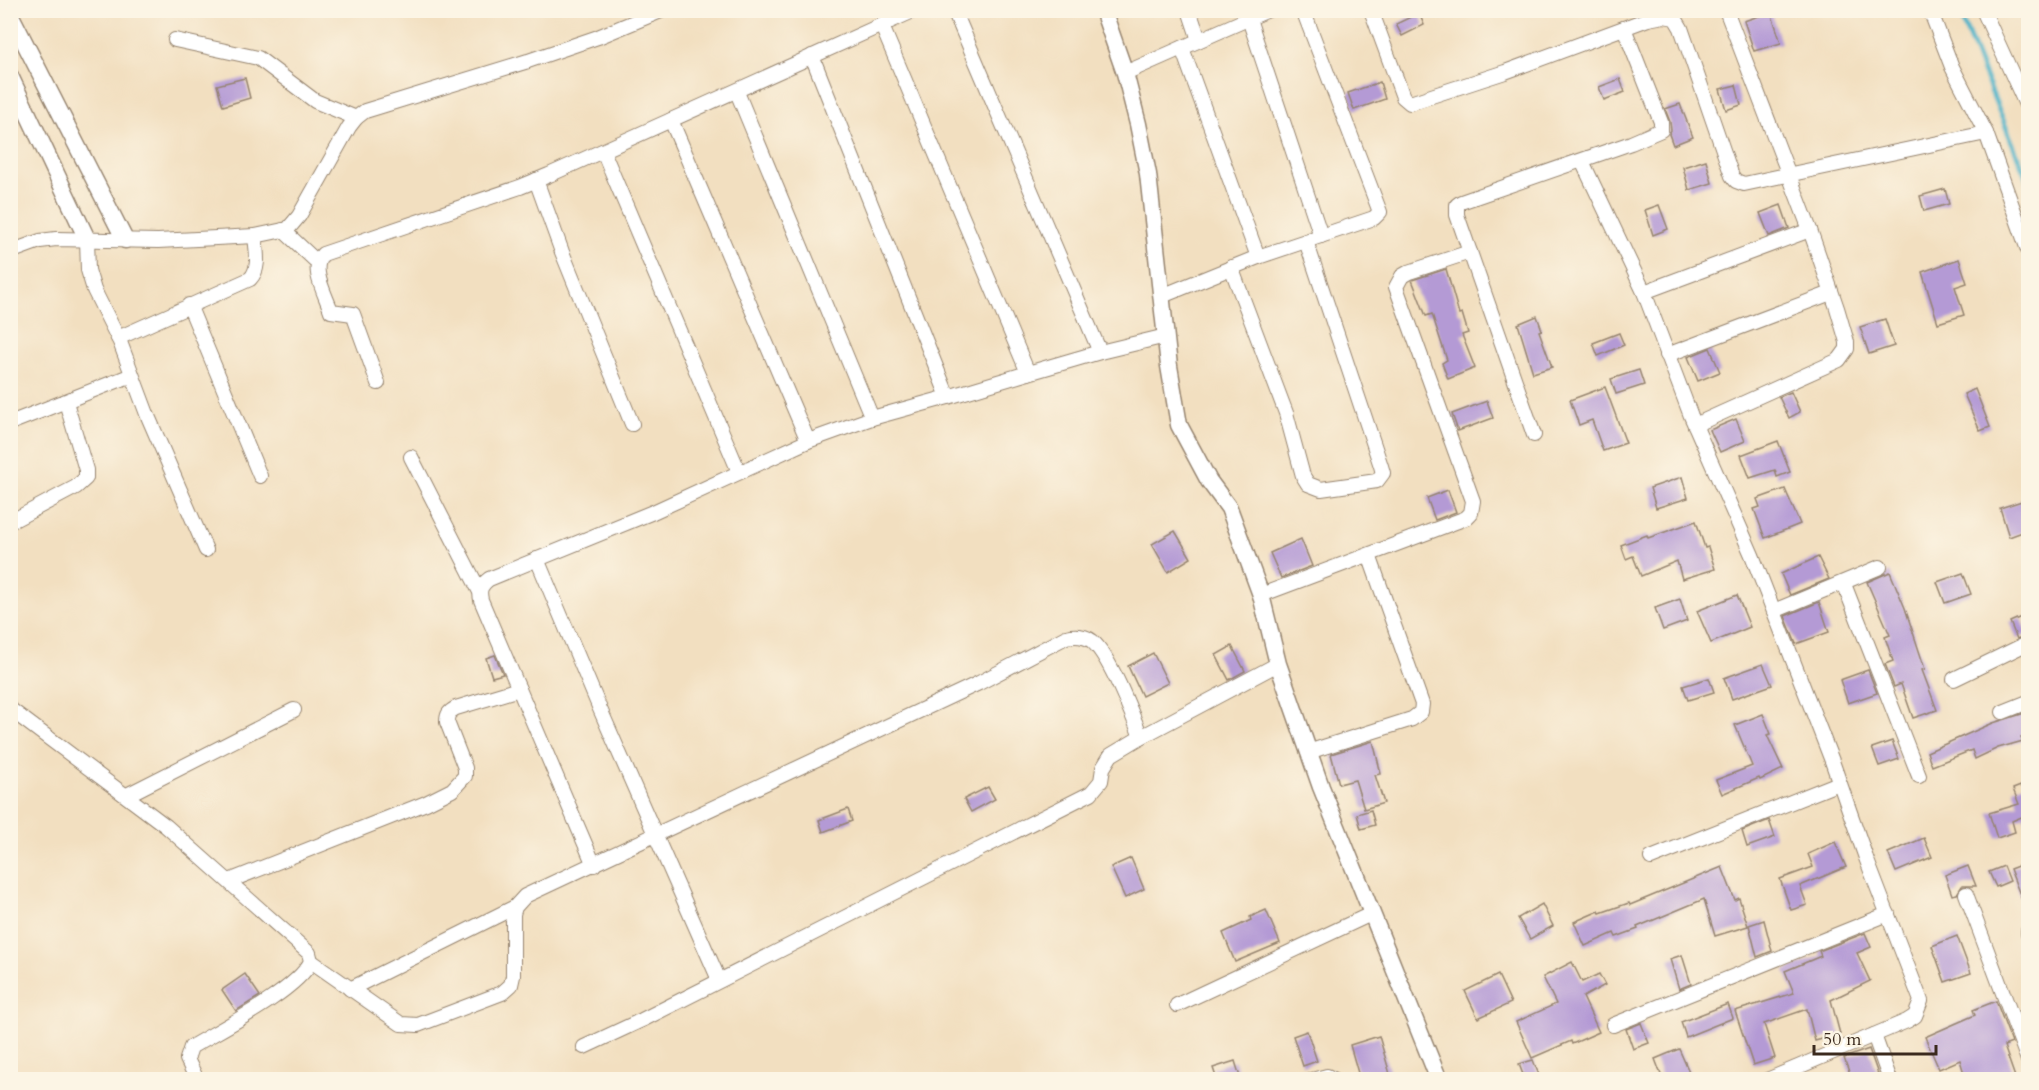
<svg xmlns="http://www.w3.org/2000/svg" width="2039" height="1090" font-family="Cardo,serif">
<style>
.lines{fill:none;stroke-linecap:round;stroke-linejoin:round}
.stream{stroke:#4ab2c8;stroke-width:5}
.building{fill:#b49ad5}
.minor-casing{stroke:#96846f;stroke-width:16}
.tertiary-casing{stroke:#96846f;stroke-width:19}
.minor{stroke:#fff;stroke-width:14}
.tertiary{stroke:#fff;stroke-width:16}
</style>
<rect width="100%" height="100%" fill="#fcf5e5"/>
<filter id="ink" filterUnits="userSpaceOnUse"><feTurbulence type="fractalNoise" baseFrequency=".0167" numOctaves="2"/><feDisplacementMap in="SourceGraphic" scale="12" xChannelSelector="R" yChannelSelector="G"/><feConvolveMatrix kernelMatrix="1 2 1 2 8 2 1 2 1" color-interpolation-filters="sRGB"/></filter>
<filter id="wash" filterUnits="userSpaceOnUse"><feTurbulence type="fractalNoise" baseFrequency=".008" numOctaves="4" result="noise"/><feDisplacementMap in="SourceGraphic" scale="24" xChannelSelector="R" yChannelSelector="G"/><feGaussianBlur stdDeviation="1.35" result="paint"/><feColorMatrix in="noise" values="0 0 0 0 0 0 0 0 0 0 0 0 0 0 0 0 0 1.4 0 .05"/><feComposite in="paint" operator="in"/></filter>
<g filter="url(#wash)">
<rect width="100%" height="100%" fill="#f2dfc0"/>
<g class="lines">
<!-- stream -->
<path class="stream" d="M1958 10 2028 181"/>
</g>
<g id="blocks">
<!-- building -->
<g class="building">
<path d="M1771 12 1781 43 1754 51 1744 21Z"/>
<path d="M1419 13 1424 25 1402 36 1396 24Z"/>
<path d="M245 78 250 98 223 106 217 85Z"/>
<path d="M1620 79 1625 92 1604 100 1599 87Z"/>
<path d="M1380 82 1385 99 1354 110 1348 93Z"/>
<path d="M1736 85 1741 105 1726 110 1720 89Z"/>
<path d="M1680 104 1693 137 1673 145 1669 134 1671 130 1670 122 1665 109Z"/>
<path d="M1706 160 1712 183 1689 190 1683 167Z"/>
<path d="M1945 189 1949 204 1924 211 1920 196Z"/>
<path d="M1659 205 1668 229 1653 235 1645 210Z"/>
<path d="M1781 205 1789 228 1769 236 1760 213Z"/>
<path d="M1959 259 1967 283 1955 287 1964 315 1938 323 1922 272Z"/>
<path d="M1446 269 1459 314 1462 313 1468 333 1462 335 1475 368 1448 379 1442 363 1447 360 1432 314 1426 316 1412 280Z"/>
<path d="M1537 316 1542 330 1539 331 1552 367 1533 373 1518 324Z"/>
<path d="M1885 319 1894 346 1869 354 1860 327Z"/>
<path d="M1619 333 1624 345 1598 356 1593 343Z"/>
<path d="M1710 348 1720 372 1698 381 1688 357Z"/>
<path d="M1639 370 1644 385 1616 394 1611 379Z"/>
<path d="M1605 387 1626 443 1603 451 1592 420 1579 425 1570 400Z"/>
<path d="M1975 389 1990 427 1980 431 1964 394Z"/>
<path d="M1791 392 1800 412 1789 418 1779 397Z"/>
<path d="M1487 401 1493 418 1458 431 1452 414Z"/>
<path d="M1736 419 1745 441 1720 452 1710 430Z"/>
<path d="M1778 441 1790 472 1777 477 1775 470 1750 478 1741 455Z"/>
<path d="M1682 477 1688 498 1656 508 1650 488Z"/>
<path d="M1785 489 1800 524 1765 538 1754 509 1760 507 1757 499Z"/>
<path d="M1448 490 1456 512 1435 520 1427 498Z"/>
<path d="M2028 499V530L2009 537 2000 508Z"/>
<path d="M1696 521 1705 548 1708 547 1715 569 1682 579 1677 561 1641 576 1633 556 1626 559 1621 545 1647 535 1648 538Z"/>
<path d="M1175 531 1191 558 1168 572 1152 544Z"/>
<path d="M1301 539 1312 566 1281 578 1270 553Z"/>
<path d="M1818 557 1829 579 1790 595 1781 574Z"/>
<path d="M1890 572 1905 608 1925 669 1922 670 1937 710 1913 718 1901 684 1894 687 1885 664 1893 661 1885 637 1890 635 1867 582Z"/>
<path d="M1963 573 1971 594 1945 603 1937 582Z"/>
<path d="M1737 595 1750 627 1711 643 1697 611Z"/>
<path d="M1680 599 1687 621 1663 630 1655 608Z"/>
<path d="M1819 602 1829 632 1796 644 1785 616Z"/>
<path d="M2021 617 2028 634 2017 639 2010 622Z"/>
<path d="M1232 646 1245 671 1229 680 1216 655Z"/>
<path d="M1153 653 1168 683 1142 696 1128 666Z"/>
<path d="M495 655 503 674 492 677 486 658Z"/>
<path d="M1763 664 1772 685 1732 699 1724 678Z"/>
<path d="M1868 670 1877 693 1848 703 1840 680Z"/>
<path d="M1709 678 1714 692 1688 700 1683 686Z"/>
<path d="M2028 712V735L2021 737 2023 741 1998 748 1975 759 1972 750 1932 766 1927 752 1993 723Z"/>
<path d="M1763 714 1771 734 1767 735 1783 769 1760 780 1759 778 1722 794 1716 780 1752 766 1735 725Z"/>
<path d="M1373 741 1381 774 1375 775 1384 803 1364 809 1355 780 1339 784 1331 754Z"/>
<path d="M1892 741 1899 759 1879 766 1872 748Z"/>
<path d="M2028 783V826L2024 816 2012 821 2015 832 1997 838 1989 813 2019 804 2013 789Z"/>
<path d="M988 787 995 799 971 812 964 799Z"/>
<path d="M848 809 852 821 823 832 819 820Z"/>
<path d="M1371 810 1375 825 1361 829 1357 814Z"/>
<path d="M1769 820 1775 837 1747 847 1742 831Z"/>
<path d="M1924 838 1932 857 1896 872 1888 853Z"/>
<path d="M1835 842 1846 867 1800 886 1807 905 1791 910 1780 879 1813 867 1808 854Z"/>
<path d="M1131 858 1144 889 1125 898 1111 867Z"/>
<path d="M2028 862V913H2027L2010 869Z"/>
<path d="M1968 866 1976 886H1962L1957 894 1952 895 1945 875Z"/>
<path d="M2004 866 2010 881 1996 887 1989 872Z"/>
<path d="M1722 867 1735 900 1739 898 1748 926 1715 936 1704 899 1637 927 1638 929 1616 937 1614 933 1585 946 1574 922 1599 911 1600 913 1629 903 1630 905Z"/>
<path d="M1542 904 1553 926 1530 939 1518 918Z"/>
<path d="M1266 910 1280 943 1235 962 1223 933 1251 920 1250 917Z"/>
<path d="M1764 920 1772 951 1757 957 1749 925Z"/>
<path d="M1865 933 1871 947 1857 953 1870 981 1831 1000 1840 1034 1815 1041 1807 1009 1764 1024 1775 1058 1753 1065 1735 1011 1794 993 1785 971 1821 956 1819 951Z"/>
<path d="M1957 936 1971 973 1945 982 1932 946Z"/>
<path d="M1682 955 1691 984 1679 989 1670 959Z"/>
<path d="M1572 962 1582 982 1599 974 1605 985 1583 997 1599 1032 1572 1044 1571 1041 1532 1058 1516 1022 1556 1004 1543 977Z"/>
<path d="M245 974 260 996 236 1011 222 990Z"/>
<path d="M1498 975 1511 1003 1478 1018 1465 991Z"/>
<path d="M1996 1001 2012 1043 2004 1046 2016 1080H1966L1960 1060 1939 1069 1925 1037 1975 1015 1973 1010Z"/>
<path d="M1728 1004 1733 1018 1686 1037 1681 1022Z"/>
<path d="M1641 1023 1649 1043 1633 1049 1626 1029Z"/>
<path d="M1307 1031 1317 1061 1303 1066 1293 1036Z"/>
<path d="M1379 1036 1390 1074 1372 1080H1360L1350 1045Z"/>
<path d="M1679 1049 1690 1074 1677 1080H1663L1655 1059Z"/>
<path d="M1869 1049 1880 1080H1852L1844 1058Z"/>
<path d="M1533 1060 1541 1080H1525L1519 1064Z"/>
<path d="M1235 1061 1241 1080H1217L1213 1068Z"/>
</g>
</g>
</g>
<g filter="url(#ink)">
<use href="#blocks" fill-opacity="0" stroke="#96846f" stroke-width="1.5"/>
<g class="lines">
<defs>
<g id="minor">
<path d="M954 10 1100 352 1028 373"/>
<path d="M1189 10 1199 40"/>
<path d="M1371 10 1403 97 1410 103 1505 72 1648 19 1664 16 1675 18 1681 28 1732 176 1736 181 1744 184 1986 133"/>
<path d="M1930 10 1952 67 1986 133 2028 250"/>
<path d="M1983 10 2028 109"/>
<path d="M1249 19 1321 236"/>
<path d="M882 26 1028 373 948 397"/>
<path d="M175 40 258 58 315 101 356 118"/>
<path d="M1182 48 1258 257"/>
<path d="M812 56 948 397 872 418"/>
<path d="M1125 73 1268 10"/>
<path d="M671 120 808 441 872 418 737 92"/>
<path d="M603 151 739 472"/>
<path d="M1582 161 1644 292 1691 416 1752 555 1832 761 1866 858 1921 1001 1915 1016 1907 1021 1767 1080"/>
<path d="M536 180 562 252 632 424"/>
<path d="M283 230 317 262"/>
<path d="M87 239 88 270 94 290 120 342 147 414 206 550"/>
<path d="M10 252 40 241 56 239 158 241 255 236 288 229 299 216 349 127 356 118 365 111 528 61 598 37 663 10"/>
<path d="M1231 267 1286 413 1303 476 1308 484 1321 489 1377 481 1383 473 1381 466 1306 241"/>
<path d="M1644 292 1810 230"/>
<path d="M1162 296 1258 257 1374 218 1380 212 1303 10"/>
<path d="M189 305 260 476"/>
<path d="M118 338 250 279C261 268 256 250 255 236"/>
<path d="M1100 352 1166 336"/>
<path d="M1667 355 1831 293"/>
<path d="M378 383 353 314 331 311C326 295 309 268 323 254L520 187 549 175 915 10"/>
<path d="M10 423 132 375"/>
<path d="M1695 425 1839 360 1847 349V342L1837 308 1810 230 1726 10"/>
<path d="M1534 435 1457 215V205L1461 202 1631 143 1661 130V122L1624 28"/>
<path d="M411 457 479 590"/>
<path d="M10 522 76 487 86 478V470L66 402"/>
<path d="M537 559 600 709 719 980"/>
<path d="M1844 584 1919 776"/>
<path d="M1261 595 1466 518 1471 513 1473 501 1396 287 1402 276 1409 272 1470 252"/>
<path d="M1774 611 1880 567"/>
<path d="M1954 679 2028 643"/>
<path d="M10 709 166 826 309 953 311 961C298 990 221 1029 191 1047L187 1059 197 1080"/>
<path d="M2003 712 2028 702"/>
<path d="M1308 752 1412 719 1421 712 1422 704 1369 555"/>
<path d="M127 795 294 710"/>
<path d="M1651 858 1839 783"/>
<path d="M594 865 481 600C479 590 480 586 489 579L653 512 808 441"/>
<path d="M229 881 426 803 452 790 465 776V768L447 722C447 714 449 712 456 708L519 689"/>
<path d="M1966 894 2028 1060"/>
<path d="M2028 931V934"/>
<path d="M311 961 401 1024 418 1025 502 993 511 985 513 976V914L515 907 525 896 979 683 1066 637C1075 635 1084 635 1092 641 1110 656 1132 714 1141 737"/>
<path d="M350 989 515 907"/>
<path d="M1177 1005 1371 914"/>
<path d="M1613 1025 1888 914"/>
<path d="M1874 1035 1890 1080"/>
<path d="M584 1047 642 1020 1091 793 1101 781 1103 768 1111 755 1141 737 1278 664"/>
<path d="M1312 1080 1327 1076 1335 1080"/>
</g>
<g id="tertiary">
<path d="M1103 10 1125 73 1138 124 1148 174 1169 366 1179 425 1209 481 1229 508 1261 595 1278 664 1321 787 1439 1080"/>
<path d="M10 14 125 240"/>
<path d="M10 76 87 239"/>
</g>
</defs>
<!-- minor casing -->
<use href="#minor" class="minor-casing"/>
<!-- tertiary casing -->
<use href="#tertiary" class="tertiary-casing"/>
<!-- minor -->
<use href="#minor" class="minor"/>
<!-- tertiary -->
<use href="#tertiary" class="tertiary"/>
</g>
</g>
<!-- margin -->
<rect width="2039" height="1090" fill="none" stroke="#fcf5e5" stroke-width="36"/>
<!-- scale -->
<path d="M1814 1045v9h122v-9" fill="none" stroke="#3b2a1e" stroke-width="3"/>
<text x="1823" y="1045" font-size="18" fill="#3b2a1e" stroke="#fcf5e5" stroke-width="4.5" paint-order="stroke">50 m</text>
</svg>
